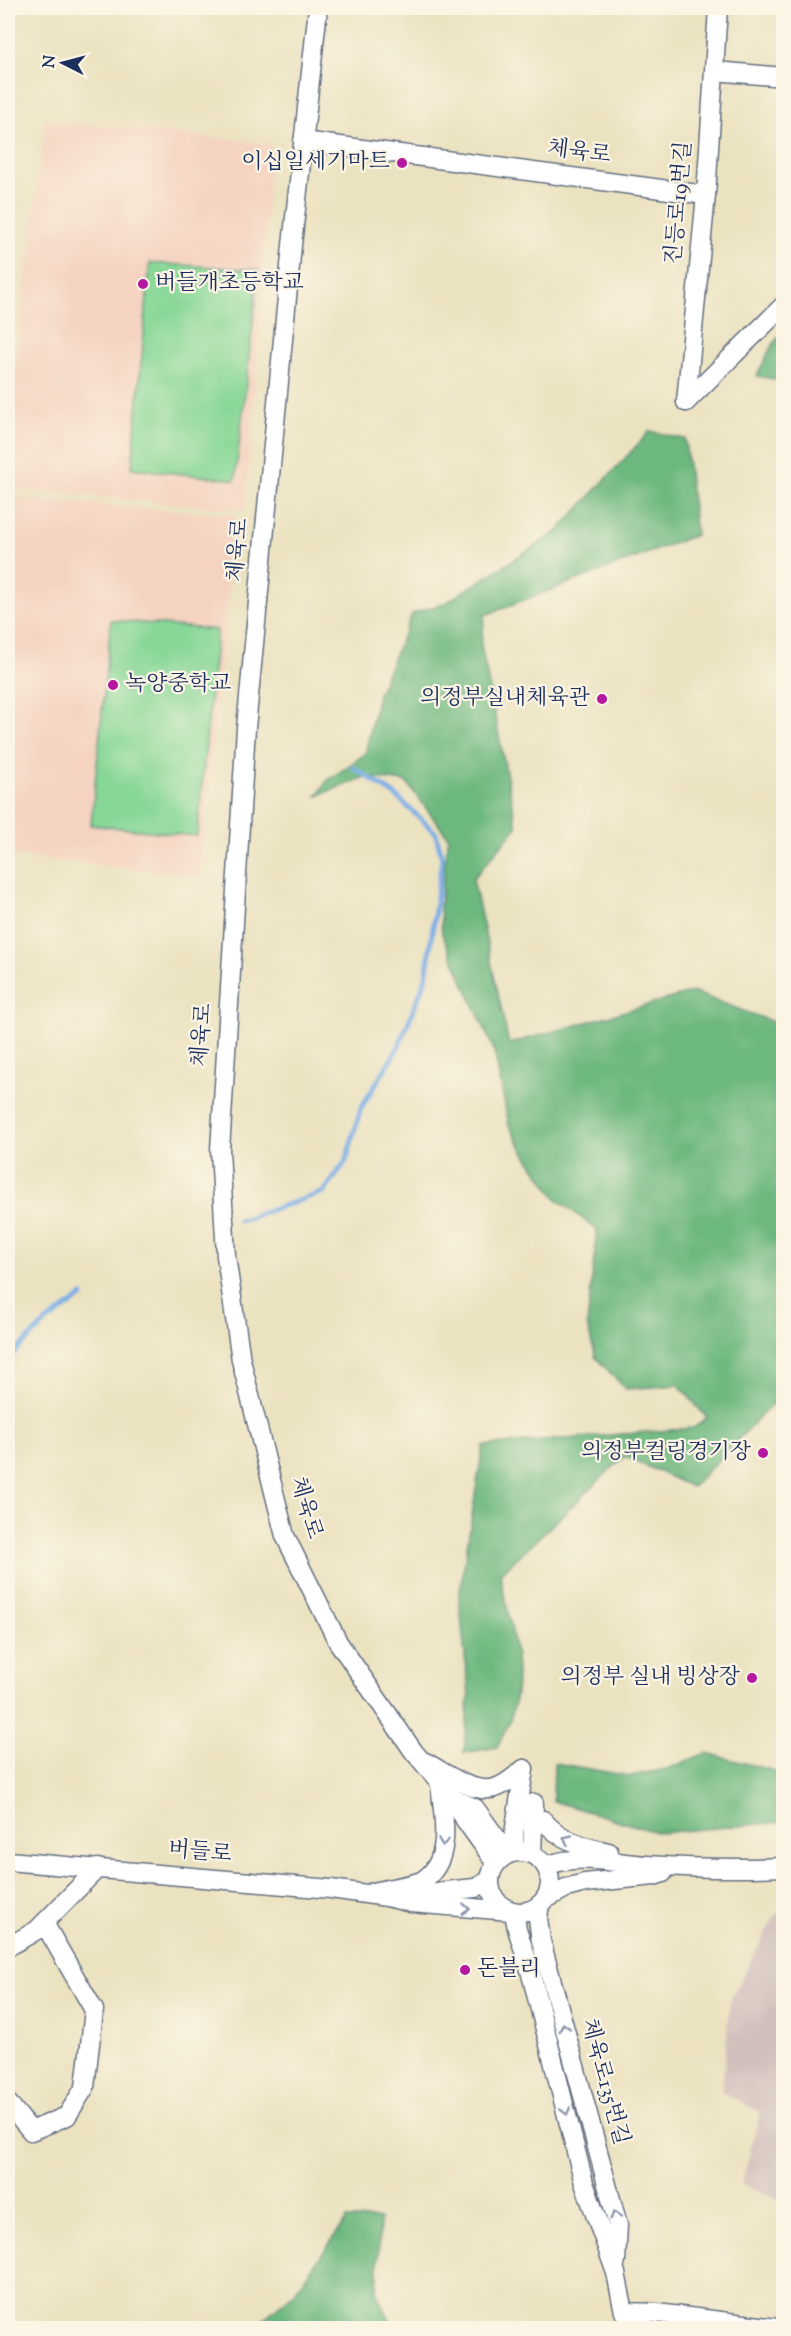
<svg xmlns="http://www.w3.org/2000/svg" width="791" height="2336" font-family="'Sorts Mill Goudy','Noto Serif KR',serif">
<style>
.built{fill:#f4d3c0}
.industrial{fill:#d0c0bc}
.green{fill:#87d796;stroke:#51837a;stroke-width:1.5}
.forest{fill:#6db87f;stroke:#44746e;stroke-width:1.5}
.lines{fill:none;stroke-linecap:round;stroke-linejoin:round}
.stream{stroke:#7aade6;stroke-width:5}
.minor-casing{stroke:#646e80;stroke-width:21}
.minor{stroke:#fff;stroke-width:18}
.oneway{stroke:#8d97ae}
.poi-dot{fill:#b5179e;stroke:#fcf5e5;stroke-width:2}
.labels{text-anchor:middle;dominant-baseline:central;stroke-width:4.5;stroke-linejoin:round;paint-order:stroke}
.street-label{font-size:22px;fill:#1b2f5e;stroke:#fcf5e5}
.poi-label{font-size:22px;fill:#1b2f5e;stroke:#fcf5e5;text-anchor:end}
</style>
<rect width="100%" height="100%" fill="#fcf5e5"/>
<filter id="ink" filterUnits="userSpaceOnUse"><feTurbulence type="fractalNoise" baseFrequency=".0167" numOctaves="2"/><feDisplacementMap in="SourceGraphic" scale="12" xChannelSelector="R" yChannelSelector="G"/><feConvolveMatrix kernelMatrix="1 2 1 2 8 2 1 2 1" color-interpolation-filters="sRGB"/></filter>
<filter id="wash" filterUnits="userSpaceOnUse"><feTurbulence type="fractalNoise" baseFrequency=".008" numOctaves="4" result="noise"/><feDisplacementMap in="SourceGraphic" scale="24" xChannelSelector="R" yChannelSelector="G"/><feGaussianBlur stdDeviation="1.35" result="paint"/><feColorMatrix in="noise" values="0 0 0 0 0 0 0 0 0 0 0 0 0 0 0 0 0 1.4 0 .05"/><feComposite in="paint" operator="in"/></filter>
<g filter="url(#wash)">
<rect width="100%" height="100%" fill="#ebe2c0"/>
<!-- built -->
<g class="built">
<path d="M45 120 271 144 246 510 8 488V424Z"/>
<path d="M8 498 236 515 199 876 8 855Z"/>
</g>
<!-- industrial -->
<path class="industrial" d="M776 1914H783V2202L742 2184 760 2112 722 2092 730 2000Z"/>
<!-- green -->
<g class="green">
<path d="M150 263 259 270 235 480 132 468Z"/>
<path d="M111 620 217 630 197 836 91 825Z"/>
</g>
<!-- forest -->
<g class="forest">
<path d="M783 331V381L757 376 771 347Z"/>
<path d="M650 431 685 439 696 535 485 615 481 645 517 827 473 879 509 1044 693 992 773 1022 783 1033V1393L692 1487 625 1456 500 1574C509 1622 526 1668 511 1717 508 1727 502 1737 497 1747L464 1753 469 1695 459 1597 483 1446 693 1428 707 1418 679 1385 626 1389 596 1358 587 1325 597 1230 557 1199 528 1158 509 1126 494 1050 442 934 440 907 448 837 406 782 365 777 317 796 327 781 365 754 378 694 412 614 447 602 557 532Z"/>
<path d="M706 1753 783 1773V1822L659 1833 553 1801 554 1763 630 1776 667 1769Z"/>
<path d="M347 2219H380L377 2294 393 2327 402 2328H253L294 2293Z"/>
</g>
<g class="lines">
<!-- stream -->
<g class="stream">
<path d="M239 1221 324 1192 346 1161 361 1108 398 1048 426 978 442 859 436 833 395 795 353 767"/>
<path d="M8 1359 46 1322 83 1296"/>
</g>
</g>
</g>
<g filter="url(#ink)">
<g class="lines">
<defs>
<g id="minor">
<path d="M318 8 292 245 246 728 220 1150 226 1256 241 1360 285 1536 338 1642 414 1752 454 1799 475 1808 508 1854"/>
<path d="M715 71 784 77"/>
<path d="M303 141 706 195"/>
<path d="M686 402 706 195 718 8"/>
<path d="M686 402 784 305"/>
<path d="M425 1762C447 1773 476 1798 500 1786 509 1782 516 1775 524 1769"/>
<path d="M454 1799 465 1820 496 1863"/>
<path d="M543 1820C560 1841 584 1847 609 1852"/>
<circle cx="520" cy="1882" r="30"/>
<path d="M514 1852V1834L524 1769"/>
<path d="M532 1854 534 1803"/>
<path d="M8 1861 331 1889 387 1897 411 1903 510 1911"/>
<path d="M546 1866C577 1853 614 1863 646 1865 691 1868 738 1869 784 1867"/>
<path d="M373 1892C384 1889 414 1885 423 1880 454 1860 443 1814 440 1784"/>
<path d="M407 1895 475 1888 490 1880"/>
<path d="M544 1900 566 1888 585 1883 654 1876 663 1873"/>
<path d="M540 1904 538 1918 541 1941 618 2225 616 2262"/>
<path d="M514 1912 517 1929 529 1966 584 2183 616 2273 624 2312 657 2313 777 2328"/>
<path d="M8 1947 37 1930 98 1868"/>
<path d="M8 2103 31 2131 67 2116 85 2087 94 2010 44 1923"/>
</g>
</defs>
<!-- minor casing -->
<use href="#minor" class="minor-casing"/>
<!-- minor -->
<use href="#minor" class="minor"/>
</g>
<!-- one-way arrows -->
<defs><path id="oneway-chevron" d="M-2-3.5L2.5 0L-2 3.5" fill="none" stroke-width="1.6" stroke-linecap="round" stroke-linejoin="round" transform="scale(1.5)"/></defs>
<g class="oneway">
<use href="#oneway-chevron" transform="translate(567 1839) rotate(-155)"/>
<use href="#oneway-chevron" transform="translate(443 1842) rotate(99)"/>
<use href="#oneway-chevron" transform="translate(466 1909) rotate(4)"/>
<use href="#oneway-chevron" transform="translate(564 2027) rotate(-105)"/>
<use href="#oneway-chevron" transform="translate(566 2111) rotate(76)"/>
<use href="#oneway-chevron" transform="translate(615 2215) rotate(-105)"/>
</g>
</g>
<!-- markers -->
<g class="poi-dot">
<circle cx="402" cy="163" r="6"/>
<circle cx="143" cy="284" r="6"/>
<circle cx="113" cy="685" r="6"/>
<circle cx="602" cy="699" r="6"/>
<circle cx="763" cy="1453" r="6"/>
<circle cx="752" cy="1678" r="6"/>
<circle cx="465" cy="1970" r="6"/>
</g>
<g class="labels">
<!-- street labels -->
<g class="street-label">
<text transform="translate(579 153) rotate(7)">체육로</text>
<text transform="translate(680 203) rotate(-85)">진등로19번길</text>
<text transform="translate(239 550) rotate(-85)">체육로</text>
<text transform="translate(203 1035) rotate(-86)">체육로</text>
<text transform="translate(305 1508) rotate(73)">체육로</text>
<text transform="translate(200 1853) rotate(5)">버들로</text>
<text transform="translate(604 2082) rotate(75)">체육로135번길</text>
</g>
<!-- poi labels -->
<g class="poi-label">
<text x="390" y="163">이십일세기마트</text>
<text x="155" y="284" text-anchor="start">버들개초등학교</text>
<text x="125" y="685" text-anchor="start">녹양중학교</text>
<text x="590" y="699">의정부실내체육관</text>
<text x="751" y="1453">의정부컬링경기장</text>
<text x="740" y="1678">의정부 실내 빙상장</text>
<text x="477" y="1970" text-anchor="start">돈블리</text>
</g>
</g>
<!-- margin -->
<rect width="791" height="2336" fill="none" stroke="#fcf5e5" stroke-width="30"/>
<!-- north arrow -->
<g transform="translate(63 63) rotate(276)" stroke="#fcf5e5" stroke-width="4.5" paint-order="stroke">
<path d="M0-4.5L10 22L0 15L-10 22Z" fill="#1b2f5e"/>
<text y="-9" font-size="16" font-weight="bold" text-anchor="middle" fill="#1b2f5e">N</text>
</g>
</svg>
